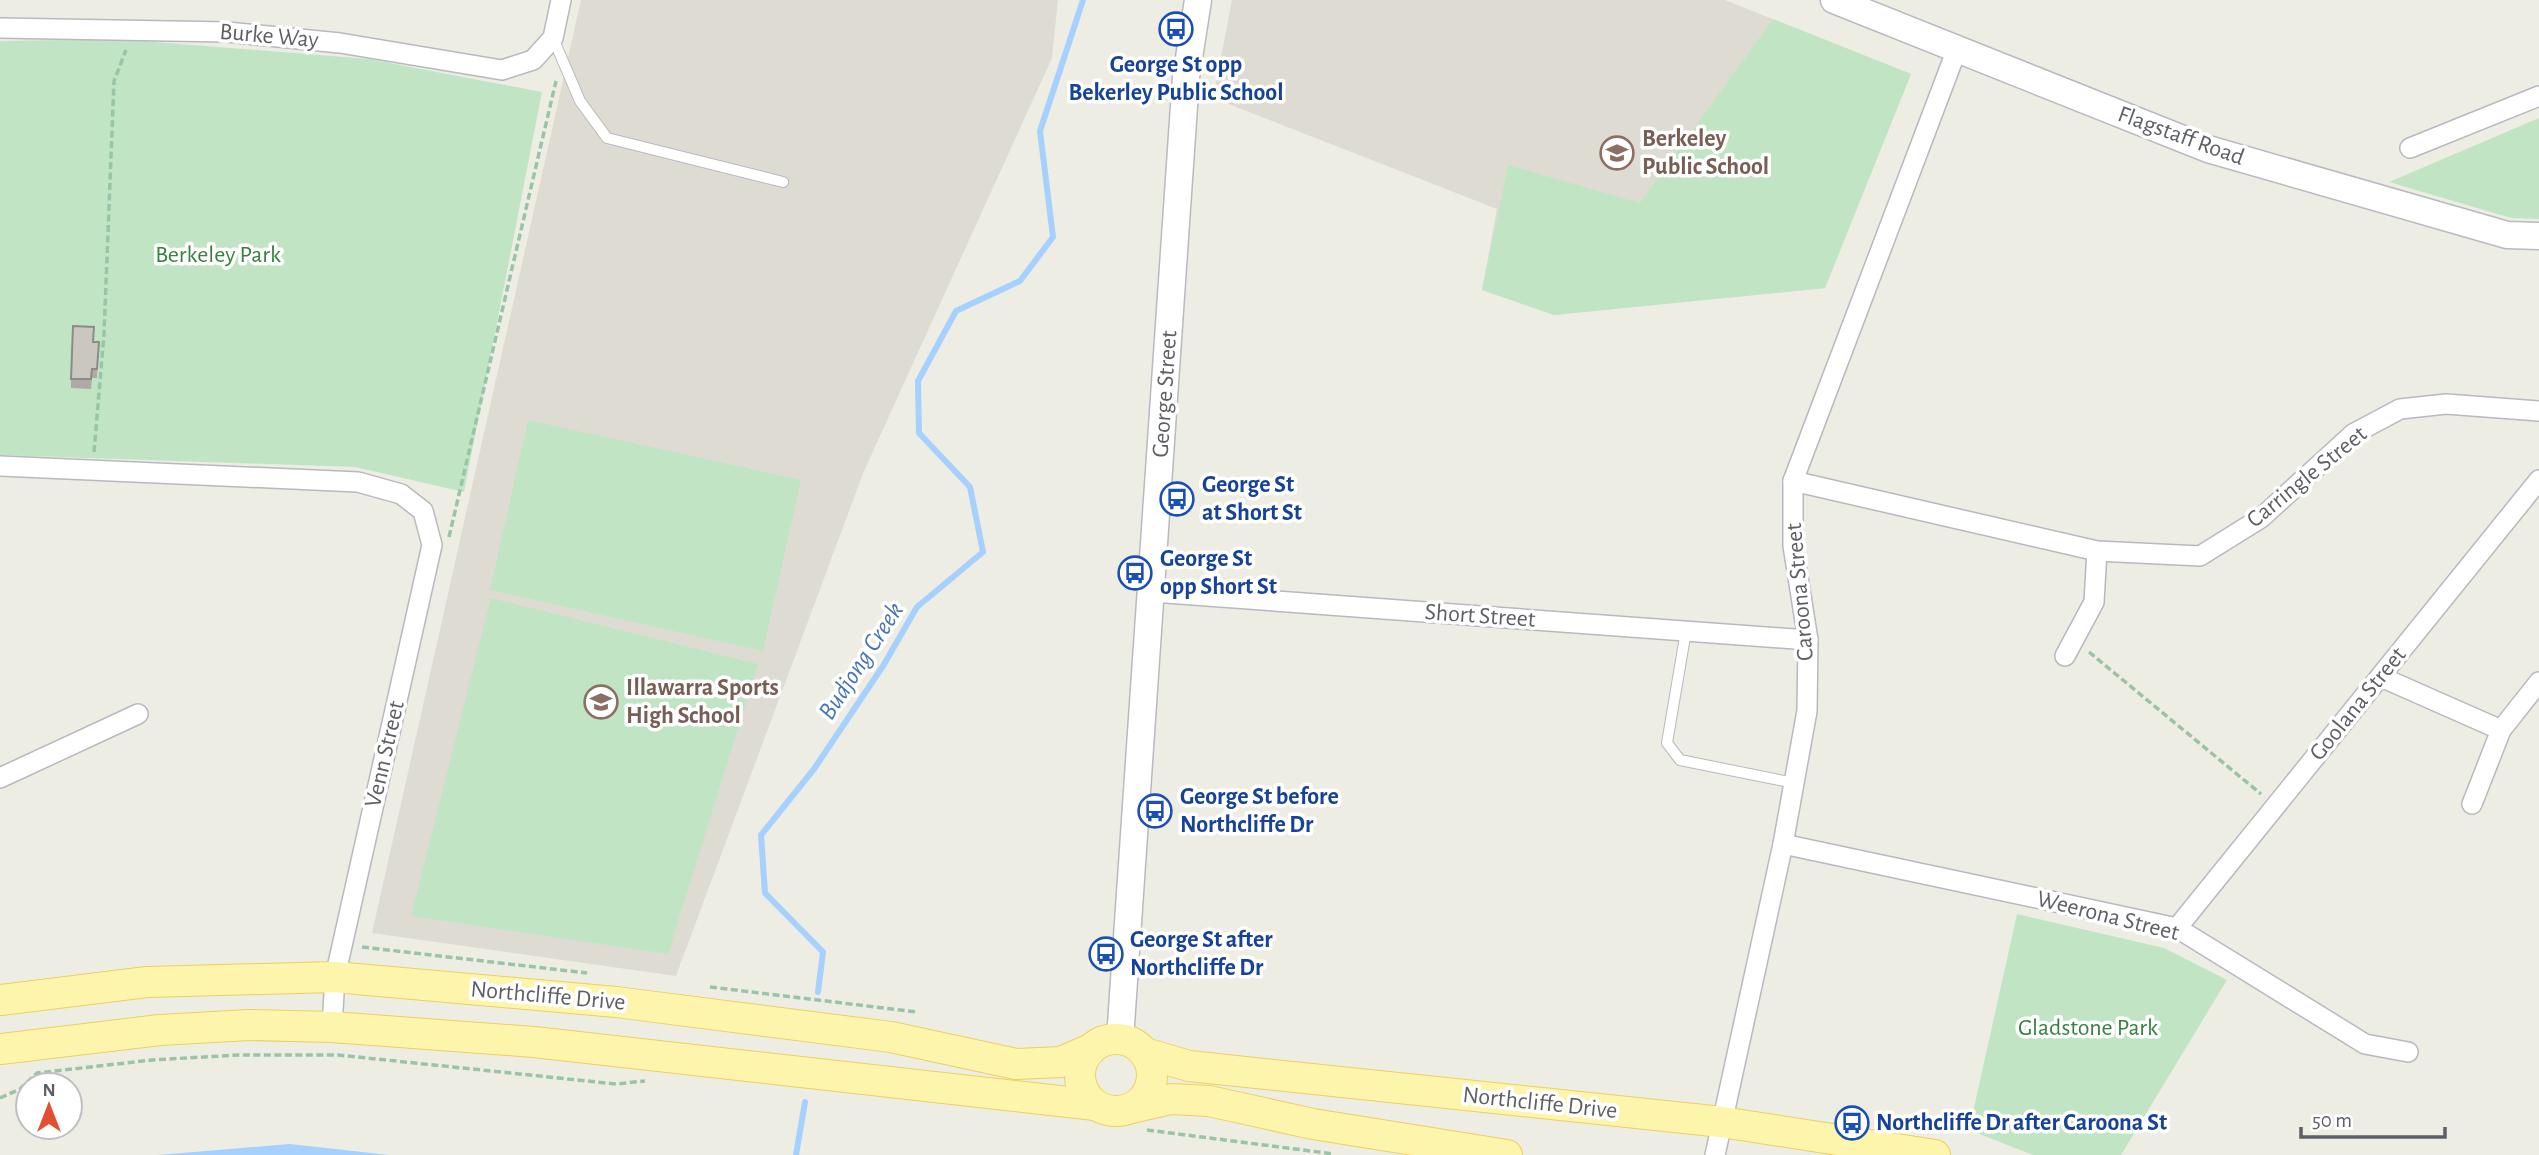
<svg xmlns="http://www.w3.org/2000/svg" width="2539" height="1155" font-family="'Alegreya Sans',sans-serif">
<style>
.education{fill:#dedcd2}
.green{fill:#c1e5c4}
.water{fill:#a6d0fd}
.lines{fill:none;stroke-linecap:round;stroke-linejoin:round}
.stream{stroke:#a6d0fd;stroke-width:6}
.service-casing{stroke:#b7b9be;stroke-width:12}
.minor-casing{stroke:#b7b9be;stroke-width:22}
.secondary-casing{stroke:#b8bac0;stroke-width:29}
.primary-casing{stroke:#edd05e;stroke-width:32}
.path{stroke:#99c4a8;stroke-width:3.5;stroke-dasharray:7 3.5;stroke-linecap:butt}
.service{stroke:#fff;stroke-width:10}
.minor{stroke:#fff;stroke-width:19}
.secondary{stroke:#fff;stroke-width:26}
.primary{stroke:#fdf5ab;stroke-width:30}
.wall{fill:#aeaba6}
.building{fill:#cac7c1;stroke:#8d8b87;stroke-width:2}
.labels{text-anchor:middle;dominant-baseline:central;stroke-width:7;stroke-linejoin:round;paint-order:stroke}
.street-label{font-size:24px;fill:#5c5f64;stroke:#fff}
.transit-label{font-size:24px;font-weight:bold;fill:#164399;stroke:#fff;text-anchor:start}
.education-label{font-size:24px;font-weight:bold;fill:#785e54;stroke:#fff;text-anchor:start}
.park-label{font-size:24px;fill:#368140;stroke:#fff}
.water-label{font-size:26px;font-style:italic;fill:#4575b7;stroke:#fff}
</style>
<rect width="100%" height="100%" fill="#eeede4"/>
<!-- education -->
<g class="education">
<path d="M581 0H1058L1052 58 864 471 676 976 372 933Z"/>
<path d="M1232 0H1725L1911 74 1825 288 1554 315 1482 290 1497 209 1213 98Z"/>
</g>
<!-- green -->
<g class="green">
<path d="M1773 19 1911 74 1825 288 1554 315 1482 290 1508 165 1640 203Z"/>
<path d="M119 39 369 59 542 92 464 492 355 467 0 455V41Z"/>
<path d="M2539 118V219L2511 218 2389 182Z"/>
<path d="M528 420 801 480 763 651 490 590Z"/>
<path d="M491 598 758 664 668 954 411 916Z"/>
<path d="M2017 914 2164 948 2227 980 2121 1155H2033L1969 1130Z"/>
</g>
<!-- water -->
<path class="water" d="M290 1144 389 1155H158Z"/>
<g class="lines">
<!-- stream -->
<g class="stream">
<path d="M818 992 823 952 765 893 761 835 814 769 883 666 917 607 983 552 970 487 919 433 918 381 956 311 1020 281 1053 237 1040 131 1083 0"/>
<path d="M796 1155 805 1102"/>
</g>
<defs>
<g id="service">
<path d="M553 38 580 101 607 138 783 182"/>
<path d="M1686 631 1667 743 1680 760 1794 783"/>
</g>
<g id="minor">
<path d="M0 28 227 32 340 43 502 70 533 60 553 38 561 0"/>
<path d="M2410 148 2539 96"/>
<path d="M0 466 358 482 401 494 423 511 432 545 335 977 332 1027"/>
<path d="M1793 481 2097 551 2200 556 2261 518 2353 434 2400 409 2446 404 2539 411"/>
<path d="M1152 592 1808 640"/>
<path d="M2065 656 2094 602 2097 551"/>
<path d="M2381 677 2501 730 2539 682"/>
<path d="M0 778 138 714"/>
<path d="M2472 804 2501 730"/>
<path d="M1783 844 2177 928 2365 1044 2408 1052"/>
<path d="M2177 928 2539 480"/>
<path d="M1715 1155 1783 844 1807 711 1808 640 1793 546V481L1957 49"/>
</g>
<g id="secondary">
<path d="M1834 0 2208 149 2507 235 2539 236"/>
<path d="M1120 1039 1186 77 1198 0"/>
</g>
<g id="primary">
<path d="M0 1000 147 982 335 977 616 1002 891 1037 1016 1064 1061 1062 1091 1049"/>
<circle cx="1116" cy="1075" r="36"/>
<path d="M0 1049 160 1030 249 1025 332 1027 534 1042 1095 1105"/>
<path d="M1145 1053 1189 1066 1722 1122 1935 1155"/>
<path d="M1132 1108 1171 1099 1209 1101 1313 1124 1507 1155"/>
</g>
</defs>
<!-- service casing -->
<use href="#service" class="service-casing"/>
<!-- minor casing -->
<use href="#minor" class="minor-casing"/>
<!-- secondary casing -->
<use href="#secondary" class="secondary-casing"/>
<!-- primary casing -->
<use href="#primary" class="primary-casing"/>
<!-- path -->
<g class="path">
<path d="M94 452 104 334 114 81 126 50"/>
<path d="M449 537 556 81"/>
<path d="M2089 652 2261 794"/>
<path d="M362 947 587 973"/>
<path d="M710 987 917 1012"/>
<path d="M0 1098 20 1089 37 1073 152 1060 238 1055H338L616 1084 645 1081"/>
<path d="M1147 1130 1334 1154"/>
</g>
<!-- service -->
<use href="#service" class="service"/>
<!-- minor -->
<use href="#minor" class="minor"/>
<!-- secondary -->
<use href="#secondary" class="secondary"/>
<!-- primary -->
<use href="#primary" class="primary"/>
</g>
<!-- wall -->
<path class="wall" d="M93 342H99L97 378H92L91 389 71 388V379Z"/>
<!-- building -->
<path class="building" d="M73 326 94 327 93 342H99L97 369H92L91 379H71Z"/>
<!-- icons -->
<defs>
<symbol id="bus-ring" viewBox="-11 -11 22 22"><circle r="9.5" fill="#fff" stroke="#1a4fb4" stroke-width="1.5"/><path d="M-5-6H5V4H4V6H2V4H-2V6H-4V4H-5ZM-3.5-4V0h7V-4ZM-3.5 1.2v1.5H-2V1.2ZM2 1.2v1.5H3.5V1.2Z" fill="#1a4fb4"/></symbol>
<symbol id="school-ring" viewBox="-11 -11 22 22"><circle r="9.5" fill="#fff" stroke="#8d6e63" stroke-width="1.5"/><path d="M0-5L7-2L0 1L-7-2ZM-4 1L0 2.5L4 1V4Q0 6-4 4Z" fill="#8d6e63"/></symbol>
</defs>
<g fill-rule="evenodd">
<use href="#bus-ring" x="1157" y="10" width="38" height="38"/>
<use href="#school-ring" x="1598" y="134" width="38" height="38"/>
<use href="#bus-ring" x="1158" y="480" width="38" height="38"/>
<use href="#bus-ring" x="1116" y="554" width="38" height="38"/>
<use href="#school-ring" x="582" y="683" width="38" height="38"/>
<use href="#bus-ring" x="1136" y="792" width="38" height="38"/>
<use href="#bus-ring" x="1087" y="935" width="38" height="38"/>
<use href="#bus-ring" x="1833" y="1104" width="38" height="38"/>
</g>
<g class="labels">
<!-- street labels -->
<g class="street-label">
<text transform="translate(269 36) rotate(5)">Burke Way</text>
<text transform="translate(2181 136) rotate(20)">Flagstaff Road</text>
<text transform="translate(1165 394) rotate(-86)">George Street</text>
<text transform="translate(2307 477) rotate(-39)">Carringle Street</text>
<text transform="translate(1800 592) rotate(-95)">Caroona Street</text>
<text transform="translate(1480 616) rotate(4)">Short Street</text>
<text transform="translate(2358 704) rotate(-51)">Goolana Street</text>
<text transform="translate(385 754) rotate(-77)">Venn Street</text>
<text transform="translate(2108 916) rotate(14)">Weerona Street</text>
<text transform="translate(548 996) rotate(5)">Northcliffe Drive</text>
<text transform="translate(1540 1103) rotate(6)">Northcliffe Drive</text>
</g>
<!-- transit labels -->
<g class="transit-label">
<text x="1176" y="65" text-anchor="middle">George St opp<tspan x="1176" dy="28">Bekerley Public School</tspan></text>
<text x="1202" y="485">George St<tspan x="1202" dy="28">at Short St</tspan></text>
<text x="1160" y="559">George St<tspan x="1160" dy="28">opp Short St</tspan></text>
<text x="1180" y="797">George St before<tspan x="1180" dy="28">Northcliffe Dr</tspan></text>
<text x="1130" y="940">George St after<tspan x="1130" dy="28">Northcliffe Dr</tspan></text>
<text x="1876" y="1123">Northcliffe Dr after Caroona St</text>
</g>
<!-- education labels -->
<g class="education-label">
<text x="1642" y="139">Berkeley<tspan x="1642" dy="28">Public School</tspan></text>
<text x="626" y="688">Illawarra Sports<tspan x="626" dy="28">High School</tspan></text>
</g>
<!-- park labels -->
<g class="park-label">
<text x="218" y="255">Berkeley Park</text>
<text x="2088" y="1028">Gladstone Park</text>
</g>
<!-- water labels -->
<g class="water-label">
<text transform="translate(861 661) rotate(-57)">Budjong Creek</text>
</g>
</g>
<!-- north arrow -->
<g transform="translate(49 1106)"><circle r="33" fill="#ffffff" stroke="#bebfc1" stroke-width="2"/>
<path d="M0-5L12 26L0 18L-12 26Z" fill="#e44f34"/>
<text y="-10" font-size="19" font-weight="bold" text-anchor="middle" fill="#5c5f64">N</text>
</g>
<!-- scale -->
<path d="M2301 1127v10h144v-10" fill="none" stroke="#5c5f64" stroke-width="3.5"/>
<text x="2312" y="1127" font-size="21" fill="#5c5f64" stroke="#ffffff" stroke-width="5" paint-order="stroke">50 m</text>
</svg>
